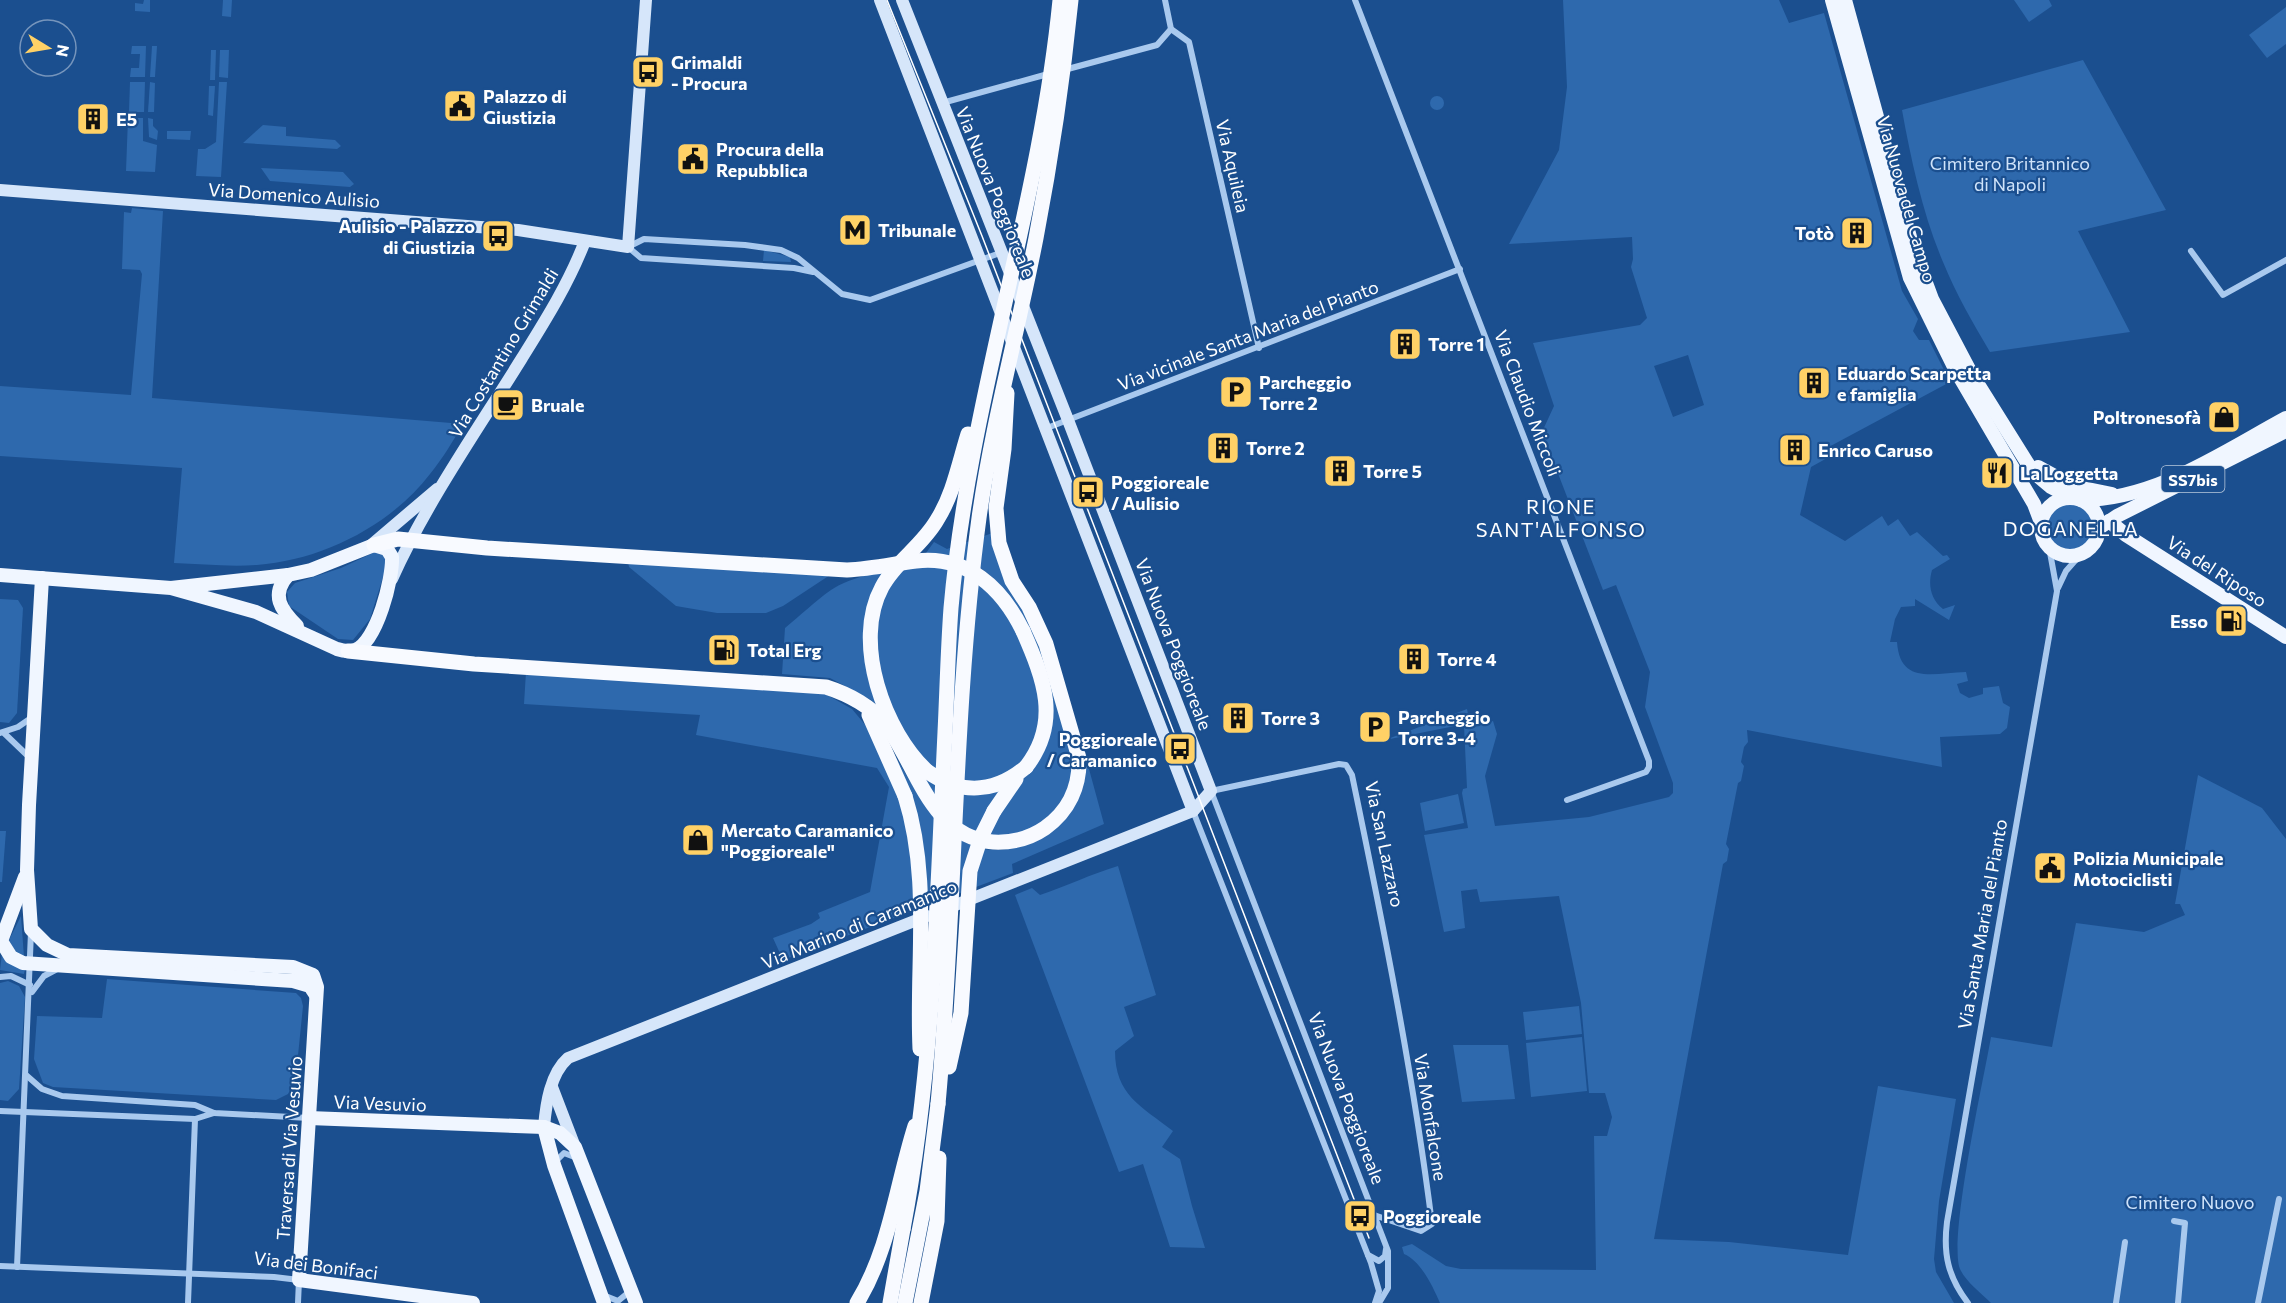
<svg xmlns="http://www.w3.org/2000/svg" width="2286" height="1303" font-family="Commissioner,sans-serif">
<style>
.green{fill:#2e69ad;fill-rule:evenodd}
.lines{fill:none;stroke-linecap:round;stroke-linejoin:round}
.minor{stroke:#a9c9ee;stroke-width:6}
.secondary{stroke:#d6e6fa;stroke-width:12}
.primary{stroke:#f0f6ff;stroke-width:14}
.trunk{stroke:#f8faff;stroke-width:15}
.tram{stroke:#fff;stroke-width:1.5}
.trunk-bridge{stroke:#f8faff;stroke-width:15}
.labels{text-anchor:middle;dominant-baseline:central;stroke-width:4.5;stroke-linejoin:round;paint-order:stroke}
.shield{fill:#1b4f8f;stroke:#bbcadd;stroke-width:1.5}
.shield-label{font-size:16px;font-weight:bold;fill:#fff}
.poi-label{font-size:18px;font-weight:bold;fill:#fff;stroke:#1b4f8f;text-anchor:start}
.park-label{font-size:18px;fill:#cfe3fa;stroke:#1b4f8f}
.street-label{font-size:18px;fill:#fff;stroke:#1b4f8f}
.neighbourhood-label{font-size:20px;letter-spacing:1.5px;fill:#fff;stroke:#1b4f8f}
</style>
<rect width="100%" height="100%" fill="#1b4f8f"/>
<!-- green -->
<g class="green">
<path d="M144 0H150V12L135 11V3L143 4Z"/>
<path d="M223 0H232L231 17 222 16Z"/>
<path d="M1563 0H1779L1789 23 1824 13 1902 291 1918 319 1913 331 1919 340H1929L1950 382 1825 449 1829 457 1811 467 1800 515 1845 541 1882 516 1888 526 1898 519 1910 536 1917 532 1943 556 1947 555 1950 559 1932 570C1928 584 1930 599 1943 609L1955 605 1949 620 1915 599V606L1901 607 1895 619 1890 642H1897C1900 685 1933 673 1966 672L1968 681 1957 684 1960 693 1969 698 1983 694V688L1999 686 2003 703 2010 707 2007 728 2000 734 1940 737 1942 767 1747 730 1748 742 1744 747 1741 762 1744 766 1741 781 1738 783 1726 844 1729 849 1727 861 1723 864 1654 1239 1729 1242 1848 1255 1878 1086 1956 1099 1939 1201 1934 1259 1936 1272 1954 1303H1440C1433 1287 1421 1261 1404 1254L1402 1247 1412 1244 1446 1266 1461 1269 1596 1270 1594 1136H1607L1612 1117 1605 1093H1589L1581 1003 1559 896 1480 902 1477 889 1461 891 1465 928 1444 932 1424 835 1468 828 1462 793 1463 789 1467 788 1464 726H1455L1385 740 1467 709 1471 728 1493 721 1497 734 1485 776 1495 826 1589 817 1669 797 1673 793V783L1645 707 1650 672 1616 585 1603 590 1542 432 1554 406 1533 343 1640 325 1647 318 1631 267 1633 259 1632 237 1509 244 1559 150 1567 87ZM1688 355 1704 405 1673 417 1654 366Z"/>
<path d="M2014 0H2049L2052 6 2029 22Z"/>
<path d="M2286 7V44L2267 58 2249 35Z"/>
<path d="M38 24 64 26 65 30H35Z"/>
<path d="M132 46H146L145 77H130L131 68H139L140 54H131Z"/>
<path d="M152 46H157L155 77H150Z"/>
<path d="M211 50H216L215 80H210Z"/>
<path d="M220 50H229L228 78 219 77Z"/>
<path d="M2083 60 2166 210 2078 231 2130 332 1990 352C1973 323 1956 294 1943 262 1923 215 1911 160 1902 110Z"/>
<path d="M130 82H145L144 112H129Z"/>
<path d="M150 82 155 83 154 112H148Z"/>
<path d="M219 82H227L221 177 196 176 198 149H205L216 142Z"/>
<path d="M209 86H215L213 116 208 115Z"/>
<circle cx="1437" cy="103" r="7"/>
<path d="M128 118H143V141L157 145 155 172 126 171Z"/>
<path d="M148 118 153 119V126L158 131 157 140 149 137Z"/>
<path d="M263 125 286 127V136L335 140 341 146 337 149 243 143Z"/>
<path d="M167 131H191L190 140 167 139Z"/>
<path d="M261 168 343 172 354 184 350 187 270 181Z"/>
<path d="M132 208 163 211 152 398 463 424C453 441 443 458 430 474 390 526 322 560 257 565 229 567 201 564 174 563L182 468 0 456V386L131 395 142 274 140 270 122 269 124 212 131 213Z"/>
<path d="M764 250 790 257 791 262 763 261Z"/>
<circle cx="2071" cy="527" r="24"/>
<path d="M1001 530 1083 747 1104 824 1012 864 1013 873 783 960 773 938 811 924 820 918 818 913 870 892 889 787 877 768 696 735 700 715 524 704 526 672 822 692 852 709 867 727 916 811 882 732C914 787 957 887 1038 836 1067 818 1076 812 1083 777L1072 782 1055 811 1034 828 1011 837 974 834 951 817 930 792 883 711 871 700 830 678 782 674 785 628C800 616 815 601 831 590 854 574 920 560 946 568 975 576 997 595 1020 613 990 568 980 561 926 553L934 542 947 549Z"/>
<path d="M377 551 384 554 387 564 370 619 353 640 338 639 289 606 287 592 295 583 341 568Z"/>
<path d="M628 562 830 575 783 606 766 613H717L676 606 629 567Z"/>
<path d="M0 599 18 600 23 608 17 713 9 723 0 722Z"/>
<path d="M2198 775 2262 808 2286 839V1303H1991C1981 1293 1966 1282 1960 1269 1948 1239 1984 1078 1991 1037L2052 1047 2076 923 2144 932 2185 915 2180 904H2175Z"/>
<path d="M1458 794 1464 823 1425 831 1420 803Z"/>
<path d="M0 831H6L2 882H0Z"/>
<path d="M1118 866 1156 995 1124 1007 1134 1036 1115 1051C1115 1095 1141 1106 1173 1131L1162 1147 1180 1159 1192 1206 1205 1248 1170 1247 1143 1164 1119 1172 1015 895 1032 888 1040 895C1067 886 1091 874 1118 866Z"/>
<path d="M21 916 24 957 16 954 9 940Z"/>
<path d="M2 953 25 969 24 974 0 970Z"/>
<path d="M107 979 296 993 301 998 303 1006 295 1085 288 1094 276 1100 53 1087 43 1083 34 1059 37 1016 102 1018Z"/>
<path d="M8 981 19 986 25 997 19 1089 8 1101 0 1100V983Z"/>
<path d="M1579 1006 1582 1034 1526 1040 1523 1012Z"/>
<path d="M1582 1037 1587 1091 1531 1097 1526 1043Z"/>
<path d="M1453 1045H1508L1515 1099 1462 1102Z"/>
</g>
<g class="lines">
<!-- minor -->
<g class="minor">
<path d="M1165 0 1171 29 1189 42 1259 348"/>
<path d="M1355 0 1649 761V767L1646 772 1567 800"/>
<path d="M1064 70 1157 45 1171 29"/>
<path d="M942 103 1048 74"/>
<path d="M2191 251 2223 295 2286 260"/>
<path d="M813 272 794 268 641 258 628 247 644 239 745 245 781 250 798 258 842 294 870 300 1000 253"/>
<path d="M1047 428 1460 269"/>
<path d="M2058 588 2066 571 2081 554"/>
<path d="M0 733 18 727 34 716"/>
<path d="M4 733 29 757"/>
<path d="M1193 811 1371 1263 1379 1291 1375 1303"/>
<path d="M0 977 11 976 30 985"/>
<path d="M32 992 44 976 59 968"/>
<path d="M26 1075 42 1089 62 1096 195 1105 214 1113 309 1118"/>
<path d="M0 1111 195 1119 214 1113"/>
<path d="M555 1162 564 1153 577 1158"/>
<path d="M1374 1215 1421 1231 1432 1224C1413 1073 1383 924 1352 775L1346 765 1339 764 1211 791 1388 1251V1288L1379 1303"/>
<path d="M2174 1221 2185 1223 2178 1303"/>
<path d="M1368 1255 1379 1261 1385 1256 1386 1249"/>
<path d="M0 1266 274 1277 299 1280 298 1303"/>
<path d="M17 1267 31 932"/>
<path d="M603 1295 618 1301 629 1292"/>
<path d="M188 1303 195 1119"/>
<path d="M1968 1303C1948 1277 1943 1254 1947 1222L2057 591 2049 547"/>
<path d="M2116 1303 2125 1242"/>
<path d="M2258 1303 2279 1199"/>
</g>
<!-- secondary -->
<g class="secondary">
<path d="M880 0 1193 811"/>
<path d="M902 0 1068 420 1211 791 1193 811 943 910"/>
<path d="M0 190 518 230 628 247 646 0"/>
<path d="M370 546 437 489"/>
<path d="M392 579C426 503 478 429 522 358 545 321 569 283 585 241"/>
<path d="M552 1087 575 1147"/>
<path d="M544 1127C546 1104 550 1074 568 1058L927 916"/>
</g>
<!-- primary -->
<g class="primary">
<path d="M1832 0 1910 278 1955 369 2034 504 2042 525"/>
<path d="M1845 0 1913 248 1932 299 1971 373 2033 472 2051 487 2072 498"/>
<path d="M2038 467 2073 486 2112 494"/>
<circle cx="2070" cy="527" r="29"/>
<path d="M2081 500C2155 500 2223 452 2286 418"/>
<path d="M2109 521 2126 535 2286 637"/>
<path d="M2099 528 2117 516 2286 431"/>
<path d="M0 575 171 588 288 575 311 570 374 545 387 549 392 557C393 578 377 642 355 650 349 652 343 651 337 649L256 612 171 588"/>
<path d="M288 575C270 595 281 610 297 626"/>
<path d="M42 578 29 805 27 870 31 929 47 945 68 955 293 967 313 975 317 987 299 1280 473 1303"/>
<path d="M25 877 1 941 11 957 23 963 293 981 310 986 316 995"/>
<path d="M309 1118 544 1127 560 1133 575 1147 636 1303"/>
<path d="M544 1127 554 1165 604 1303"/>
</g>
<!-- trunk -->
<g class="trunk">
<path d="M374 545 398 539 487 548 847 570C871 569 893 564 916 561 967 555 1002 588 1023 631"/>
<path d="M348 651 474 664 826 687C848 694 873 707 887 726 917 767 932 838 993 842 1012 843 1029 839 1045 828 1069 811 1080 786 1079 758L1046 644 1029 607 1012 581 999 543 996 508 1004 449 1007 393"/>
<path d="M869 715 905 796"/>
<path d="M928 772C961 795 995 793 1026 767"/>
<path d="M994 811 1016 779"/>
<path d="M857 1303C890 1249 896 1186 915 1126"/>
<path d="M890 1303 903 1229"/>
<path d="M905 1303 927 1191 938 1104"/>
<path d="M921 1303 937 1221 939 1158"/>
</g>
<!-- tram -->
<path class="tram" d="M887 0 982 236 1369 1238"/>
<!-- trunk-bridge -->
<g class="trunk-bridge">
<path d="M1023 631C1044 679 1061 722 1026 767"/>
<path d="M928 772C884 732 852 642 882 587 895 562 922 546 937 520 953 495 959 463 968 434"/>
<path d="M905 796C931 878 916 964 920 1049"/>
<path d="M949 1067 961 1013 970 871 981 837 994 811"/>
<path d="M938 1104C956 909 953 712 979 518 992 424 1018 331 1036 238 1051 160 1063 80 1071 0"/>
<path d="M903 1229C934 1066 937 898 945 732 947 691 948 649 951 608 969 402 1040 205 1060 0"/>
</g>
</g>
<!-- icons -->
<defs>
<symbol id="bus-square" viewBox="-11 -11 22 22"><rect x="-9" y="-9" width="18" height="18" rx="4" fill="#ffd166" stroke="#1b4f8f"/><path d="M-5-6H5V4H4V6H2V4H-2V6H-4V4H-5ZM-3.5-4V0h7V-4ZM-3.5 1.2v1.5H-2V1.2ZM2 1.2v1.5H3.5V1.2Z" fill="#111"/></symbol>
<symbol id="civic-square" viewBox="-11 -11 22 22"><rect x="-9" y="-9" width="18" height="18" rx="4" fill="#ffd166" stroke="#1b4f8f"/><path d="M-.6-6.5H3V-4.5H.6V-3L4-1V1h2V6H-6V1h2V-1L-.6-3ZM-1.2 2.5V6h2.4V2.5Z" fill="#111"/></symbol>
<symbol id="building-square" viewBox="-11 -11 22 22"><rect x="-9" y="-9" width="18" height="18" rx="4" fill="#ffd166" stroke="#1b4f8f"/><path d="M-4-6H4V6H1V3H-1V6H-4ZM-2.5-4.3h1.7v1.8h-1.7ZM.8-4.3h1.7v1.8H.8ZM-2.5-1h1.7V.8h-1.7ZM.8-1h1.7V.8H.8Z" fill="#111"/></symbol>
<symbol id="metro-square" viewBox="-11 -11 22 22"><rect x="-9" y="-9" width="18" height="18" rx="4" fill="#ffd166" stroke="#1b4f8f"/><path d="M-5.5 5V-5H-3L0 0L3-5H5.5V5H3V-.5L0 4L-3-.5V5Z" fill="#111"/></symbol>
<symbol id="parking-square" viewBox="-11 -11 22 22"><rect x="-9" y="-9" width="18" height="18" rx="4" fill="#ffd166" stroke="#1b4f8f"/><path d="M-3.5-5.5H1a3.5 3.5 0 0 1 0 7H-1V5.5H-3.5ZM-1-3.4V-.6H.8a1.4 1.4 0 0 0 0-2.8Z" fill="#111"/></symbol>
<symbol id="cafe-square" viewBox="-11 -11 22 22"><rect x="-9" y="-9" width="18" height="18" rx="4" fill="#ffd166" stroke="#1b4f8f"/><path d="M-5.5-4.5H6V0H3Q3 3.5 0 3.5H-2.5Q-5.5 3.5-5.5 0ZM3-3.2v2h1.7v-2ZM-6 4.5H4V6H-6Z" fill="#111"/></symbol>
<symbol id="shop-square" viewBox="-11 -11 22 22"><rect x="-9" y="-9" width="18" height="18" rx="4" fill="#ffd166" stroke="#1b4f8f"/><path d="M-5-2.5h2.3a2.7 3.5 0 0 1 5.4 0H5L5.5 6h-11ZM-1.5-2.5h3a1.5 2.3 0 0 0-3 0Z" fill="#111"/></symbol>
<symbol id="restaurant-square" viewBox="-11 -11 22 22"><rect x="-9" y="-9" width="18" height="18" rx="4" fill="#ffd166" stroke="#1b4f8f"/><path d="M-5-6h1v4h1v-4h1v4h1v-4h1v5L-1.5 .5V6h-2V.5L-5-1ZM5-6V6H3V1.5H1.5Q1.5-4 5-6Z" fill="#111"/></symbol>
<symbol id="fuel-square" viewBox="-11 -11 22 22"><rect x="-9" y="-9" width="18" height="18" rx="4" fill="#ffd166" stroke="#1b4f8f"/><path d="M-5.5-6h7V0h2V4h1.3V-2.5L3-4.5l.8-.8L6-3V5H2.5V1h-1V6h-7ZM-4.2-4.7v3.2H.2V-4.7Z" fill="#111"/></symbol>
</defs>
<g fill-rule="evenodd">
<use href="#bus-square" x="629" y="53" width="38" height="38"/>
<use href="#civic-square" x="441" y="87" width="38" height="38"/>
<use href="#building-square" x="74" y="100" width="38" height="38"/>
<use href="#civic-square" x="674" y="140" width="38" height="38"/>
<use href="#metro-square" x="836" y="211" width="38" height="38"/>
<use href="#building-square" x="1838" y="214" width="38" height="38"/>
<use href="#bus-square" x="479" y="217" width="38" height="38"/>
<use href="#building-square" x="1386" y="325" width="38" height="38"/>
<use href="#building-square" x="1795" y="364" width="38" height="38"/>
<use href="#parking-square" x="1217" y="373" width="38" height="38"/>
<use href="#cafe-square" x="489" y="386" width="38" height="38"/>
<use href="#shop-square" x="2205" y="398" width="38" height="38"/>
<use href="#building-square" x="1204" y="429" width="38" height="38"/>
<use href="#building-square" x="1776" y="431" width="38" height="38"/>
<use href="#building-square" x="1321" y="452" width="38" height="38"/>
<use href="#restaurant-square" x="1978" y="454" width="38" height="38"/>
<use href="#bus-square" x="1069" y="473" width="38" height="38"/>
<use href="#fuel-square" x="2212" y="602" width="38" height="38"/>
<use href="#fuel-square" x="705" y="631" width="38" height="38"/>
<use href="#building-square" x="1395" y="640" width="38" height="38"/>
<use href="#building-square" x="1219" y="699" width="38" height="38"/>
<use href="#parking-square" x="1356" y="708" width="38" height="38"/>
<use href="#bus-square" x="1161" y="730" width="38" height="38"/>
<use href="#shop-square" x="679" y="821" width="38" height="38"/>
<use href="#civic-square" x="2031" y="849" width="38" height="38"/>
<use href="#bus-square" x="1341" y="1197" width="38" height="38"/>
</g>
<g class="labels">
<!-- shield labels -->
<rect class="shield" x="2161.5" y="466" width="63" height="26" rx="4.5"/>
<g class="shield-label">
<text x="2193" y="479">SS7bis</text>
</g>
<!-- poi labels -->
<g class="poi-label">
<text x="671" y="62">Grimaldi<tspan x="671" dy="21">- Procura</tspan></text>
<text x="483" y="96">Palazzo di<tspan x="483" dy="21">Giustizia</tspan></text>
<text x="116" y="119">E5</text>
<text x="716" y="149">Procura della<tspan x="716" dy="21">Repubblica</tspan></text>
<text x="475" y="226" text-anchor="end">Aulisio - Palazzo<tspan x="475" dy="21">di Giustizia</tspan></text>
<text x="878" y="230">Tribunale</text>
<text x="1834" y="233" text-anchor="end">Totò</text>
<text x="1428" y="344">Torre 1</text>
<text x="1837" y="373">Eduardo Scarpetta<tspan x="1837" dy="21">e famiglia</tspan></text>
<text x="1259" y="382">Parcheggio<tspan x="1259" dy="21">Torre 2</tspan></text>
<text x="531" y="405">Bruale</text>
<text x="2201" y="417" text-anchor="end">Poltronesofà</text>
<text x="1246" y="448">Torre 2</text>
<text x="1818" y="450">Enrico Caruso</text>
<text x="1363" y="471">Torre 5</text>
<text x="2020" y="473">La Loggetta</text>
<text x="1111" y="482">Poggioreale<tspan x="1111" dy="21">/ Aulisio</tspan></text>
<text x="2208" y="621" text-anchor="end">Esso</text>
<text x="747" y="650">Total Erg</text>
<text x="1437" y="659">Torre 4</text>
<text x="1398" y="717">Parcheggio<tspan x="1398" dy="21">Torre 3-4</tspan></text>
<text x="1261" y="718">Torre 3</text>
<text x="1157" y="739" text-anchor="end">Poggioreale<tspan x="1157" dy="21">/ Caramanico</tspan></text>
<text x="721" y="830">Mercato Caramanico<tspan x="721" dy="21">"Poggioreale"</tspan></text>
<text x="2073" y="858">Polizia Municipale<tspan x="2073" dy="21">Motociclisti</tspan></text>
<text x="1383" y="1216">Poggioreale</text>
</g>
<!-- park labels -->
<g class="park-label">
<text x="2010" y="163">Cimitero Britannico<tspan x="2010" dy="21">di Napoli</tspan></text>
<text x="2190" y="1202">Cimitero Nuovo</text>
</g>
<!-- street labels -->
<g class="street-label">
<text transform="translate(1233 166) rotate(77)">Via Aquileia</text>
<text transform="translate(996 192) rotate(68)">Via Nuova Poggioreale</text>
<text transform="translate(294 195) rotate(4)">Via Domenico Aulisio</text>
<text transform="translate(1907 199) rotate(74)">Via Nuova del Campo</text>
<text transform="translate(1248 335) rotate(-21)">Via vicinale Santa Maria del Pianto</text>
<text transform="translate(503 353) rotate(-59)">Via Costantino Grimaldi</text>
<text transform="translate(1528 403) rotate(69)">Via Claudio Miccoli</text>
<text transform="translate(2217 571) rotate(33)">Via del Riposo</text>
<text transform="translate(1174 644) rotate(69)">Via Nuova Poggioreale</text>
<text transform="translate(1385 844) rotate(78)">Via San Lazzaro</text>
<text transform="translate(859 924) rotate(-22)">Via Marino di Caramanico</text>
<text transform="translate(1982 924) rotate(-80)">Via Santa Maria del Pianto</text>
<text transform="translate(1347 1098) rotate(69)">Via Nuova Poggioreale</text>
<text transform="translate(380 1103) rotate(2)">Via Vesuvio</text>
<text transform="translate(1431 1117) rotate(81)">Via Monfalcone</text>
<text transform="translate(289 1148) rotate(-86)">Traversa di Via Vesuvio</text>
<text transform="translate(316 1265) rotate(7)">Via dei Bonifaci</text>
</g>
<!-- neighbourhood labels -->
<g class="neighbourhood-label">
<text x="1561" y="506">RIONE<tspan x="1561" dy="23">SANT'ALFONSO</tspan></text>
<text x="2071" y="528">DOGANELLA</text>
</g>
</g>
<!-- north arrow -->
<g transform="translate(48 48) rotate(101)"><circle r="28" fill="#1b4f8f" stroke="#7695bc" stroke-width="1.5"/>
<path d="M0-4.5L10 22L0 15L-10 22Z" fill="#ffd166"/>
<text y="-9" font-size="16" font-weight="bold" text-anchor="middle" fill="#ffffff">N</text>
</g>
</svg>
